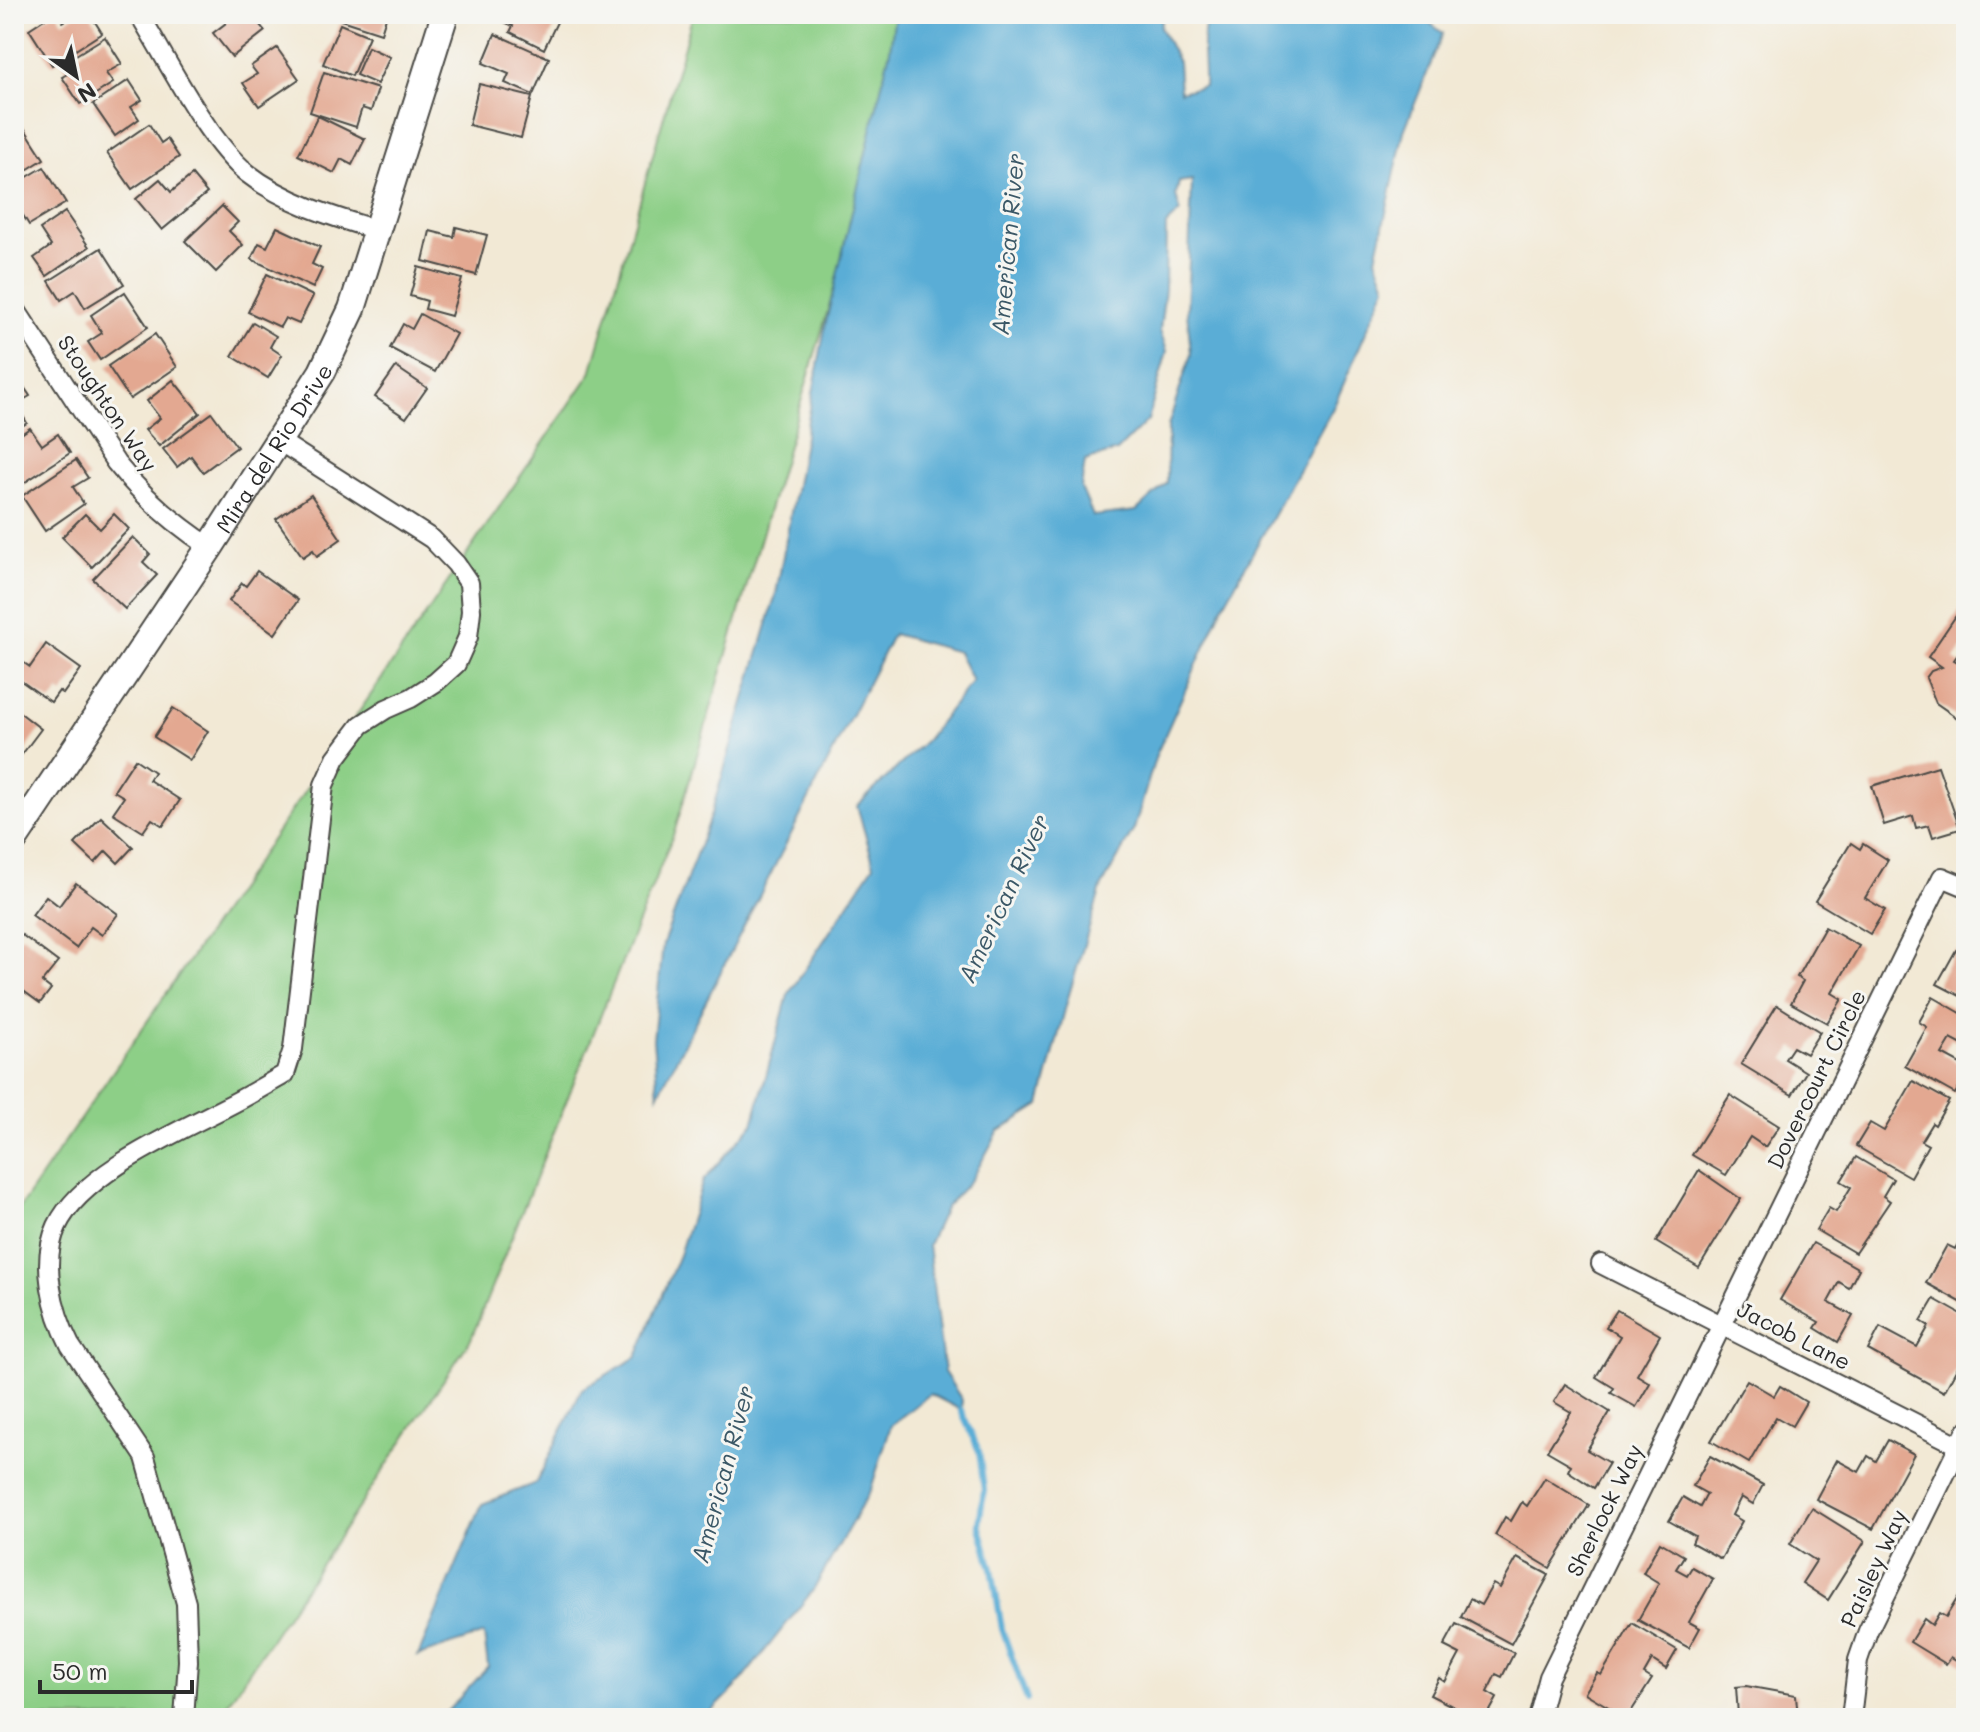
<svg xmlns="http://www.w3.org/2000/svg" width="1980" height="1732" font-family="Mali,sans-serif">
<style>
.green{fill:#8dcf87;stroke:#5c7d59;stroke-width:2}
.water{fill:#5aadd6;stroke:#426c80;stroke-width:2;fill-rule:evenodd}
.lines{fill:none;stroke-linecap:round;stroke-linejoin:round}
.stream{stroke:#5aadd6;stroke-width:6}
.building{fill:#e3a891}
.street-casing{stroke:#494844;stroke-width:22}
.secondary-casing{stroke:#494844;stroke-width:30}
.street{stroke:#fff;stroke-width:18}
.secondary{stroke:#fff;stroke-width:26}
.labels{text-anchor:middle;dominant-baseline:central;stroke-width:6;stroke-linejoin:round;paint-order:stroke}
.street-label{font-size:22px;fill:#2b2b2b;stroke:#f6f6f2}
.water-label{font-size:24px;font-style:italic;fill:#3b5867;stroke:#f6f6f2}
</style>
<rect width="100%" height="100%" fill="#f6f6f2"/>
<filter id="ink" filterUnits="userSpaceOnUse"><feTurbulence type="fractalNoise" baseFrequency=".0125" numOctaves="2"/><feDisplacementMap in="SourceGraphic" scale="16" xChannelSelector="R" yChannelSelector="G"/><feConvolveMatrix kernelMatrix="1 2 1 2 8 2 1 2 1" color-interpolation-filters="sRGB"/></filter>
<filter id="wash" filterUnits="userSpaceOnUse"><feTurbulence type="fractalNoise" baseFrequency=".006" numOctaves="4" result="noise"/><feDisplacementMap in="SourceGraphic" scale="32" xChannelSelector="R" yChannelSelector="G"/><feGaussianBlur stdDeviation="1.8" result="paint"/><feColorMatrix in="noise" values="0 0 0 0 0 0 0 0 0 0 0 0 0 0 0 0 0 1.4 0 .05"/><feComposite in="paint" operator="in"/></filter>
<g filter="url(#wash)">
<rect width="100%" height="100%" fill="#f2e9d5"/>
<!-- green -->
<path class="green" d="M693 14H915L675 830 471 1339 218 1718H14V1216L591 373Z"/>
<!-- water -->
<path class="water" d="M895 14H1163L1160 27 1178 62 1180 92 1204 86C1205 57 1199 43 1208 14H1418L1443 33 1404 131 1376 258 1386 286 1334 406 1222 608 1156 755 1134 829 1101 888 1068 998 1040 1105 998 1132 972 1179 945 1208 928 1245 944 1372 962 1400 961 1410 930 1394 891 1425 871 1489 814 1589 737 1686 705 1718H441L488 1667 484 1634 418 1656 482 1504 536 1483 582 1389 637 1357 679 1255 703 1181 753 1124 788 995 874 865 857 806 925 741 972 681 958 652 893 634 658 1095 653 1040 663 944 711 814 776 594 826 322 890 50ZM1192 180 1187 311 1191 354 1168 426 1167 483 1136 511 1093 516 1081 488 1085 461 1117 451 1148 420 1167 351 1160 330 1165 289 1166 225 1180 212 1176 195 1179 182Z"/>
<g class="lines">
<!-- stream -->
<path class="stream" d="M961 1410 979 1451 984 1490 979 1524 992 1569 1002 1629 1027 1700"/>
</g>
<g id="blocks">
<!-- building -->
<g class="building">
<path d="M52 14H58L63 22 77 14H90L102 33 52 65 29 29Z"/>
<path d="M219 14H251L265 31 232 57 213 33 226 23Z"/>
<path d="M343 14H387L381 33 341 20Z"/>
<path d="M500 14H545L558 20 544 49 510 32 513 26 498 19Z"/>
<path d="M340 24 369 36 352 76 323 64Z"/>
<path d="M495 34 549 58 533 95 505 83 509 74 483 63Z"/>
<path d="M105 37 122 64 106 73 113 83 80 104 62 77 69 73 63 63Z"/>
<path d="M368 47 390 57 377 84 356 75Z"/>
<path d="M277 48 299 79 259 106 243 83 257 74 251 66Z"/>
<path d="M324 72 378 89 371 111 362 108 356 127 310 112Z"/>
<path d="M129 80 142 100 131 107 139 119 115 136 93 104Z"/>
<path d="M479 84 532 97 521 138 469 125Z"/>
<path d="M318 116 365 139 352 165 341 159 334 173 298 155Z"/>
<path d="M21 123 44 159 14 178V127Z"/>
<path d="M149 124 161 143 167 139 179 157 132 189 107 153Z"/>
<path d="M44 167 66 203 29 225 21 212 14 216V185Z"/>
<path d="M192 175 207 193 162 230 136 199 160 179 171 192Z"/>
<path d="M222 206 238 222 229 231 243 245 216 272 185 241Z"/>
<path d="M65 212 89 247 47 276 34 258 51 246 40 229Z"/>
<path d="M277 227 320 247 312 264 322 269 313 288 251 259 259 243 267 247Z"/>
<path d="M456 227 487 235 476 275 423 261 430 231 454 237Z"/>
<path d="M101 248 124 284 85 308 75 291 61 300 49 281Z"/>
<path d="M418 267 462 279 451 316 425 309 427 301 410 296Z"/>
<path d="M267 274 313 296 299 324 285 318 280 327 248 312Z"/>
<path d="M125 292 148 327 100 360 88 342 102 333 91 315Z"/>
<path d="M420 314 456 334 435 372 390 348 403 324 412 329Z"/>
<path d="M253 322 276 336 270 347 282 355 268 378 232 356Z"/>
<path d="M155 334 177 367 130 399 108 366Z"/>
<path d="M396 367 427 388 406 418 375 397Z"/>
<path d="M18 378 30 396 16 404 27 423 14 431V381Z"/>
<path d="M173 380 200 413 159 446 145 430 160 418 147 401Z"/>
<path d="M212 413 237 447 203 472 191 456 177 467 163 449Z"/>
<path d="M30 428 42 445 58 434 70 453 19 486 14 478V439Z"/>
<path d="M76 460 88 478 73 487 84 504 45 531 22 496Z"/>
<path d="M311 495 341 539 317 556 313 550 303 557 276 519Z"/>
<path d="M85 514 100 529 114 514 129 529 92 567 62 537Z"/>
<path d="M133 537 150 554 143 562 157 575 125 609 93 579Z"/>
<path d="M257 571 298 600 275 634 229 601 242 583 246 586Z"/>
<path d="M1966 601V643L1954 660 1961 664 1966 678V724L1936 703 1926 678 1931 671 1942 667 1928 657Z"/>
<path d="M46 644 81 669 63 694 59 691 51 702 14 676V672L21 661 30 667Z"/>
<path d="M14 708 41 729 14 765Z"/>
<path d="M173 708 208 731 190 760 154 737Z"/>
<path d="M135 759 154 772 149 780 180 800 163 826 152 819 143 832 113 813 124 797 114 791Z"/>
<path d="M1938 766 1960 829 1933 837 1929 825 1916 828 1913 816 1884 825 1872 786Z"/>
<path d="M101 817 133 847 118 863 106 851 95 863 75 844Z"/>
<path d="M1851 843 1860 849 1863 844 1888 860 1865 898 1885 910 1870 934 1815 901Z"/>
<path d="M76 883 118 914 102 935 91 927 76 948 32 915 46 896 59 906Z"/>
<path d="M1825 927 1859 946 1832 993 1842 999 1827 1023 1791 1003 1803 981 1797 977Z"/>
<path d="M22 935 58 962 42 982 51 989 40 1003 14 984V946Z"/>
<path d="M1966 941V999L1937 984 1956 950 1960 952Z"/>
<path d="M1933 997 1966 1016V1047L1951 1039 1942 1054 1966 1067V1075L1955 1094 1905 1066 1927 1027 1919 1022Z"/>
<path d="M1777 1005 1820 1032 1806 1054 1793 1047 1785 1059 1806 1072 1792 1095 1741 1064Z"/>
<path d="M1913 1081 1949 1101 1935 1125 1932 1123 1921 1141 1928 1145 1910 1177 1856 1146 1870 1123 1884 1131Z"/>
<path d="M1730 1095 1779 1126 1765 1147 1750 1137 1726 1175 1692 1155Z"/>
<path d="M1856 1157 1893 1179 1883 1196 1890 1201 1855 1253 1816 1230 1829 1208 1836 1212 1851 1187 1841 1181Z"/>
<path d="M1699 1170 1741 1199 1699 1268 1656 1242Z"/>
<path d="M1966 1229V1305L1926 1283 1947 1245 1955 1249Z"/>
<path d="M1813 1243 1859 1269 1849 1288 1839 1282 1828 1302 1853 1316 1838 1342 1815 1328 1819 1322 1780 1300Z"/>
<path d="M1934 1299 1966 1317V1352L1944 1392 1868 1350 1880 1327 1917 1347 1929 1326 1921 1321Z"/>
<path d="M1617 1310 1660 1335 1637 1375 1650 1383 1636 1407 1611 1393 1614 1388 1596 1377 1620 1336 1606 1327Z"/>
<path d="M1747 1380 1774 1396 1780 1386 1806 1402 1792 1426 1776 1417 1749 1463 1711 1441Z"/>
<path d="M1565 1384 1610 1412 1587 1450 1609 1463 1594 1488 1568 1471 1571 1465 1547 1451 1571 1412 1554 1402Z"/>
<path d="M1888 1440 1914 1454 1873 1529 1816 1499 1837 1460 1859 1472 1868 1456 1876 1461Z"/>
<path d="M1710 1456 1763 1485 1753 1504 1741 1497 1732 1515 1742 1521 1721 1559 1692 1543 1695 1536 1669 1521 1683 1497 1700 1507 1707 1494 1693 1486Z"/>
<path d="M1545 1478 1589 1505 1550 1568 1495 1535 1505 1517 1511 1521 1522 1502 1527 1506Z"/>
<path d="M1812 1508 1865 1541 1828 1600 1802 1583 1816 1561 1790 1544Z"/>
<path d="M1660 1542 1684 1556 1676 1569 1687 1575 1692 1567 1713 1579 1689 1622 1700 1628 1689 1648 1638 1620 1659 1583 1643 1573Z"/>
<path d="M1517 1558 1549 1575 1511 1644 1461 1617 1470 1599 1481 1605 1493 1584 1500 1588Z"/>
<path d="M1966 1584V1666L1951 1657 1946 1664 1910 1642 1924 1619 1932 1625 1939 1613 1946 1617Z"/>
<path d="M1632 1623 1677 1650 1666 1669 1652 1660 1644 1674 1652 1679 1627 1718 1585 1693 1597 1673 1601 1675Z"/>
<path d="M1456 1624 1514 1653 1502 1677 1496 1674 1487 1692 1497 1698 1486 1718H1476L1430 1695 1439 1678 1445 1682 1460 1654 1444 1646Z"/>
<path d="M1746 1686 1796 1695 1798 1718H1753L1738 1715 1736 1687Z"/>
</g>
</g>
</g>
<g filter="url(#ink)">
<use href="#blocks" fill-opacity="0" stroke="#494844" stroke-width="2"/>
<g class="lines">
<defs>
<g id="street">
<path d="M139 14C168 61 206 139 247 173 284 202 333 217 377 230"/>
<path d="M14 307 116 463C144 498 173 523 210 547"/>
<path d="M1601 1264 1966 1449"/>
<path d="M184 1718 188 1661 186 1603 145 1457 70 1345C53 1312 40 1262 57 1226 82 1173 176 1133 226 1107 246 1097 266 1085 285 1074L293 1049 324 785 336 758 361 725 386 709 411 698 436 682 456 664 468 637 471 611 469 583 456 564 432 539 279 441"/>
<path d="M1538 1718 1549 1677 1942 877 1966 887"/>
<path d="M1851 1718 1858 1660 1868 1631 1966 1432"/>
</g>
<g id="secondary">
<path id="s1" d="M14 840 210 547 322 372 352 309 445 14"/>
</g>
</defs>
<!-- street casing -->
<use href="#street" class="street-casing"/>
<!-- secondary casing -->
<use href="#secondary" class="secondary-casing"/>
<!-- street -->
<use href="#street" class="street"/>
<!-- secondary -->
<use href="#secondary" class="secondary"/>
</g>
</g>
<g class="labels">
<!-- street labels -->
<g class="street-label">
<text transform="translate(108 403) rotate(56)">Stoughton Way</text>
<text stroke="none"><textPath href="#s1" startOffset="470">Mira del Rio Drive</textPath></text>
<text transform="translate(1816 1079) rotate(-64)">Dovercourt Circle</text>
<text transform="translate(1794 1335) rotate(27)">Jacob Lane</text>
<text transform="translate(1604 1510) rotate(-64)">Sherlock Way</text>
<text transform="translate(1873 1568) rotate(-65)">Paisley Way</text>
</g>
<!-- water labels -->
<g class="water-label">
<text transform="translate(1007 244) rotate(-85)">American River</text>
<text transform="translate(1003 898) rotate(-65)">American River</text>
<text transform="translate(722 1474) rotate(-75)">American River</text>
</g>
</g>
<!-- margin -->
<rect width="1980" height="1732" fill="none" stroke="#f6f6f2" stroke-width="48"/>
<!-- north arrow -->
<g transform="translate(76 76) rotate(147)" stroke="#f6f6f2" stroke-width="6" paint-order="stroke">
<path d="M0-6L14 30L0 20L-14 30Z" fill="#2b2b2b"/>
<text y="-12" font-size="22" font-weight="bold" text-anchor="middle" fill="#2b2b2b">N</text>
</g>
<!-- scale -->
<path d="M40 1680v12h152v-12" fill="none" stroke="#2b2b2b" stroke-width="4"/>
<text x="52" y="1680" font-size="24" fill="#2b2b2b" stroke="#f6f6f2" stroke-width="6" paint-order="stroke">50 m</text>
</svg>
